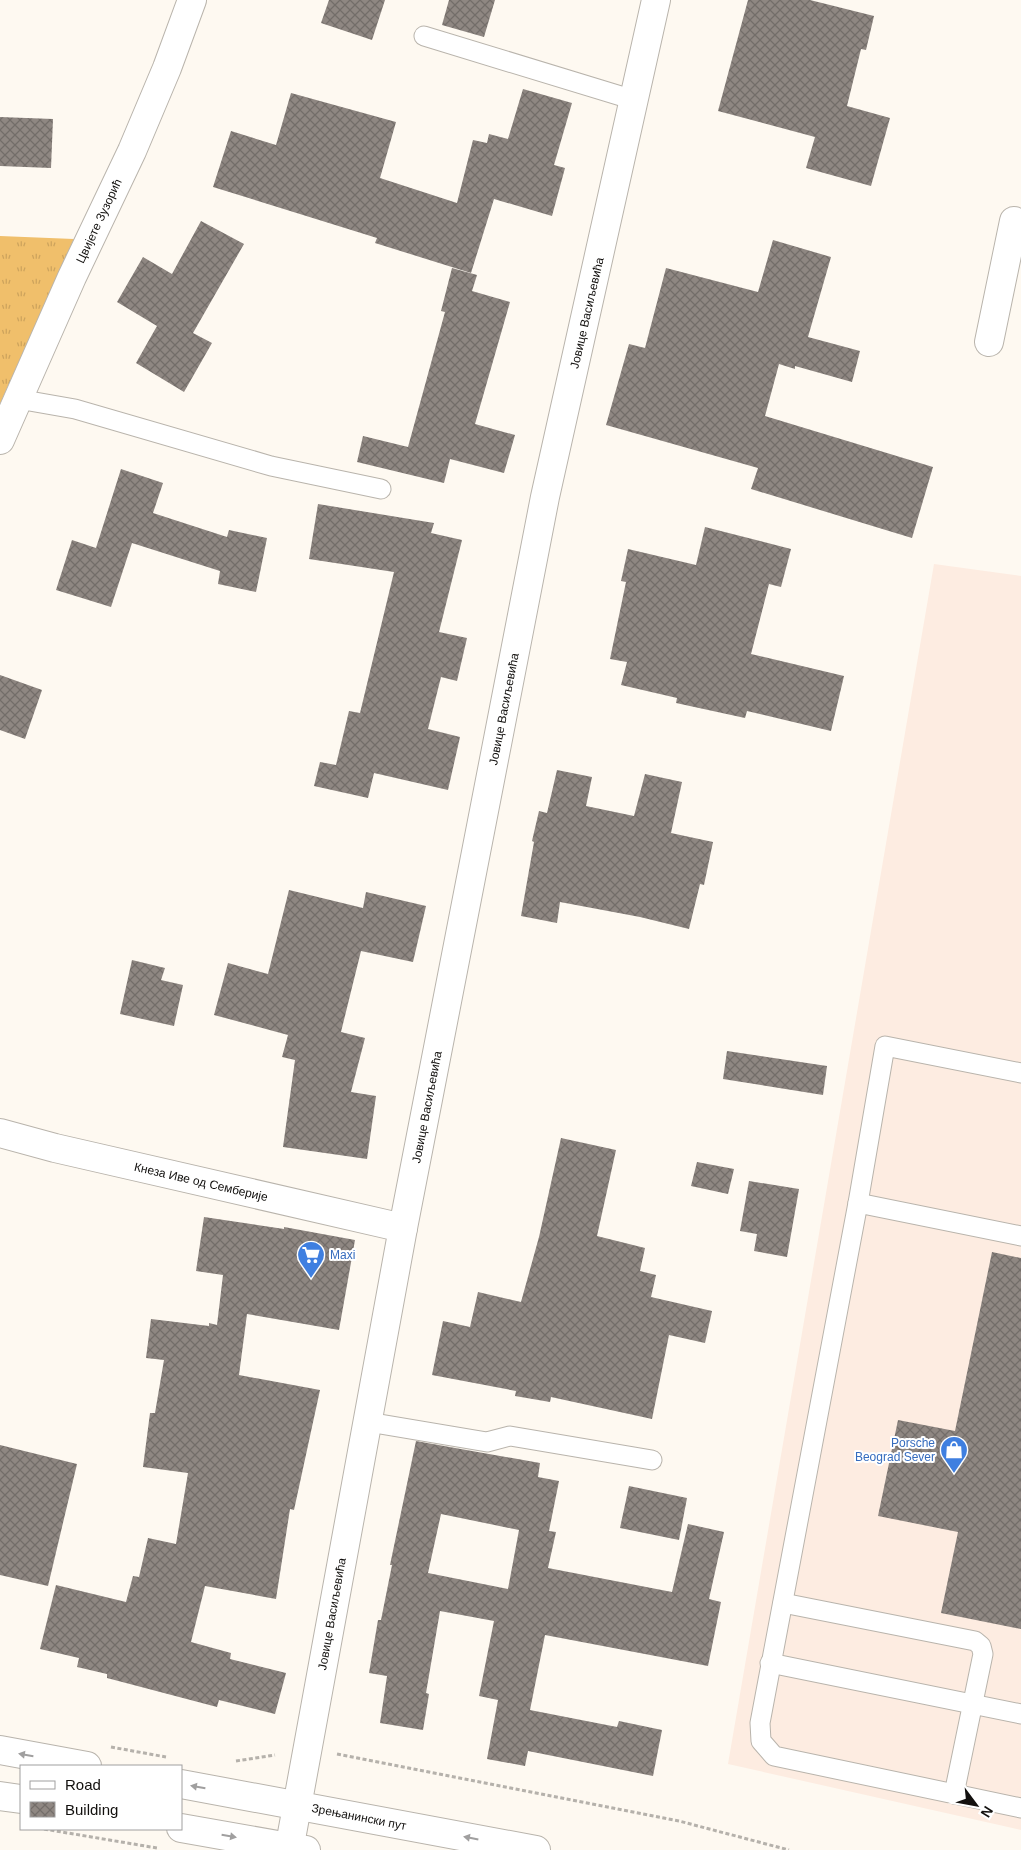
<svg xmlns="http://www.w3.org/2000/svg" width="1021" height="1850" font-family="Helvetica,sans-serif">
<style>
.commercial{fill:#fdece1}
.grass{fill:url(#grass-tufts)}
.building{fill:url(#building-cross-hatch);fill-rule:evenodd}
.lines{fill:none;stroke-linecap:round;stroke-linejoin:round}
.lane-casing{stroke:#b9b4ac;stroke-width:21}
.street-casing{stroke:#b9b4ac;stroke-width:30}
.secondary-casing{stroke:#b9b4ac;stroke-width:30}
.path{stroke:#b5b1ab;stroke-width:3;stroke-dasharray:4 2.5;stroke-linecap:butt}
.lane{stroke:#fff;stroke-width:19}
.street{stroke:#fff;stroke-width:28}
.secondary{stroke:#fff;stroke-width:28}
.oneway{fill:#a09f9f}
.labels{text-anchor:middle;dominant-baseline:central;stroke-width:4;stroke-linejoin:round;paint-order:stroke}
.street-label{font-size:12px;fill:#12100e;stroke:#fff}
.shop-label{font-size:12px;fill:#366cbe;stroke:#fff;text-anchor:start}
</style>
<defs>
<pattern id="grass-tufts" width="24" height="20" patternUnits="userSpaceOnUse" patternTransform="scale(1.25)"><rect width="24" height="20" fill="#f0bf6b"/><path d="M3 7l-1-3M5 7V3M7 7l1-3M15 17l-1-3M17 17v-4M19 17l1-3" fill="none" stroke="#cda35c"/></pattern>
<pattern id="building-cross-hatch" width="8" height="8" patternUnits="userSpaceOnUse" patternTransform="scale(1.25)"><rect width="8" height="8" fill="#8f8782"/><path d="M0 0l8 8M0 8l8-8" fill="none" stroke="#736d69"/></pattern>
</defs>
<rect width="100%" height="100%" fill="#fef9f1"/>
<!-- commercial -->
<path class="commercial" d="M934 564 1021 576V1830L728 1764Z"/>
<!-- grass -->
<path class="grass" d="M0 236 74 239 0 404Z"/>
<!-- building -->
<g class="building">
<path d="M329 0H385L372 40 321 23Z"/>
<path d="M449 0H495L484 37 442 25Z"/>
<path d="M748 0H810L874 16 866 50 861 49 847 106 890 118 871 186 806 168 815 137 718 111Z"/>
<path d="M523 89 572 103 554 165 565 168 552 216 494 199 471 273 375 243 377 238 213 187 231 131 276 145 291 93 396 122 380 178 457 203 473 140 487 143 489 134 508 139Z"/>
<path d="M0 117 53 119 51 168 0 166Z"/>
<path d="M201 221 244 244 193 333 212 343 184 392 136 363 157 326 117 302 143 257 172 274Z"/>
<path d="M773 240 831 257 808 337 860 351 852 382 795 366V369L779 364 765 416 933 467 912 538 751 489 758 468 606 425 629 344 645 348 666 268 758 292Z"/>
<path d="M452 268 477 275 472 291 510 302 475 424 515 435 504 473 450 459 444 483 357 462 363 436 408 447 445 312 441 311Z"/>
<path d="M121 469 163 483 153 513 227 537 229 530 267 538 256 592 218 584 220 571 132 543 111 607 56 590 72 540 96 548Z"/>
<path d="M318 504 434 523 431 533 462 540 439 632 467 638 457 681 441 677 428 729 460 737 448 790 374 773 368 798 314 786 320 762 336 765 349 711 360 713 394 572 309 559Z"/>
<path d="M705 527 791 549 781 587 769 584 751 654 844 676 831 731 747 711 745 718 676 703 677 698 621 685 627 662 610 659 626 582 621 581 628 549 696 565Z"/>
<path d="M0 675 42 690 25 739 0 730Z"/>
<path d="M557 770 592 777 586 806 634 816 645 774 682 782 671 833 713 842 704 885 700 884 689 929 640 917 560 902 557 923 521 916 534 842 532 841 539 811 547 813Z"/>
<path d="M289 890 363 908 366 892 426 906 413 962 361 951 341 1032 365 1038 351 1092 376 1096 367 1159 283 1147 295 1060 282 1057 288 1035 214 1015 228 963 268 974Z"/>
<path d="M132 960 165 968 161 980 183 985 174 1026 120 1014Z"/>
<path d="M727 1051 827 1066 823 1095 723 1079Z"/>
<path d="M561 1138 616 1150 597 1236 645 1248 640 1271 656 1275 651 1297 712 1311 705 1343 669 1335 652 1419 551 1397 550 1402 515 1396 516 1391 432 1375 443 1321 470 1327 478 1292 521 1302 539 1237Z"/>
<path d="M697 1162 734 1169 728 1194 691 1186Z"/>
<path d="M749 1181 799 1189 787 1257 754 1251 757 1234 740 1231Z"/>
<path d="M204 1217 284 1229V1227L355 1240 339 1330 247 1314 239 1375 320 1390 294 1510 290 1509 276 1599 205 1586 191 1642 231 1653 230 1659 286 1673 275 1714 219 1700 217 1707 107 1678V1674L77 1667 79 1658 40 1649 56 1585 126 1602 133 1576 139 1577 148 1538 176 1544 188 1473 143 1467 150 1413H155L164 1360 146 1358 151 1319 209 1326V1323L217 1325 223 1275 196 1271Z"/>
<path d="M992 1252 1021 1258V1629L941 1613 958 1532 878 1516 898 1420 955 1431Z"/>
<path d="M416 1441 540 1463 538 1477 559 1481 549 1531 556 1532 548 1568 672 1592 688 1524 724 1532 709 1599 721 1602 708 1666 545 1635 530 1710 617 1727 619 1721 662 1730 653 1776 528 1751 525 1766 487 1759 498 1700 479 1696 494 1621 440 1611 426 1693 429 1694 423 1730 380 1723 387 1676 369 1673 378 1620H381L392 1565H390ZM441 1514 519 1530 508 1589 428 1573Z"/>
<path d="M0 1445 77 1464 48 1586 0 1575Z"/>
<path d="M629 1486 687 1498 679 1540 620 1528Z"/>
</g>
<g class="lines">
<defs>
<g id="lane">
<path d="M424 36 634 100"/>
<path d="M18 399 75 409 271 466 381 489"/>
<path d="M858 1203 885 1046 1021 1073"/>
<path d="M1021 1236 858 1203 760 1723 761 1741 774 1756 1021 1808"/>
<path d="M368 1422 487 1442 510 1436 652 1460"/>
<path d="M783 1603 975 1641 981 1646 983 1654 954 1794"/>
<path d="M770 1663 1021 1714"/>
</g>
<g id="street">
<path d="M989 342 1014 221"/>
<path d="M0 440 72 277 132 151 167 68 192 0"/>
<path d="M0 1133 55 1148 403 1228"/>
<path d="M289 1850 403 1228 545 497 656 0"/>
</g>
<g id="secondary">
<path d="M0 1750 87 1766"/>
<path d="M181 1784 536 1850"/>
<path d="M0 1796 21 1799"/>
<path d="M181 1828 306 1850"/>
</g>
</defs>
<!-- lane casing -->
<use href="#lane" class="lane-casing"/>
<!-- street casing -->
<use href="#street" class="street-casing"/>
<!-- secondary casing -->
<use href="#secondary" class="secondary-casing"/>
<!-- path -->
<g class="path">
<path d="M111 1747 166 1757"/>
<path d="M337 1754 679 1821 789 1850"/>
<path d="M236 1761 275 1755"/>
<path d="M44 1829 157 1848"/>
</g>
<!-- lane -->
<use href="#lane" class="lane"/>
<!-- street -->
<use href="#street" class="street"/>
<!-- secondary -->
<use href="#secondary" class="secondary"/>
</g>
<!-- one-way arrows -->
<defs><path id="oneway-solid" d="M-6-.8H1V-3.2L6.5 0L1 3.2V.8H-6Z" transform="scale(1.25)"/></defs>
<g class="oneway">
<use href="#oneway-solid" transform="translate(26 1755) rotate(-170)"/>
<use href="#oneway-solid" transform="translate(198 1787) rotate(-170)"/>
<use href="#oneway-solid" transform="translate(229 1836) rotate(10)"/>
<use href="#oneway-solid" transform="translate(471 1838) rotate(-169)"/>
</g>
<!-- icons -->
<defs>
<symbol id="supermarket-pin" viewBox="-11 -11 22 30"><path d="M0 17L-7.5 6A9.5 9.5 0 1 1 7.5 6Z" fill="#3f7fe0" stroke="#fff"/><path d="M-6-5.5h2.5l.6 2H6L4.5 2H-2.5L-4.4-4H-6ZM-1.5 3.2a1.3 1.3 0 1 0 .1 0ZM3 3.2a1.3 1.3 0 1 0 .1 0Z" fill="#fff"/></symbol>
<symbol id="shop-pin" viewBox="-11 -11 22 30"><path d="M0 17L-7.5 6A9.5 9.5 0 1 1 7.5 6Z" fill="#3f7fe0" stroke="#fff"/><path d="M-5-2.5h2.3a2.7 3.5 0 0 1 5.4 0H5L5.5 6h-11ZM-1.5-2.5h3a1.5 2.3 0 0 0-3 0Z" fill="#fff"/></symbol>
</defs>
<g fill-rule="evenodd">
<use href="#supermarket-pin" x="295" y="1239" width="32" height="43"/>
<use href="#shop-pin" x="938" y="1434" width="32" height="43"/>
</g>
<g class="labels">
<!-- street labels -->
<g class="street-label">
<text transform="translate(99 221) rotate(-65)">Цвијете Зузорић</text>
<text transform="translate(587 313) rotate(-77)">Јовице Васиљевића</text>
<text transform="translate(504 709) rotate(-79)">Јовице Васиљевића</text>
<text transform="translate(427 1107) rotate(-79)">Јовице Васиљевића</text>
<text transform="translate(201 1182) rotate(13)">Кнеза Иве од Семберије</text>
<text transform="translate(332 1614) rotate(-80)">Јовице Васиљевића</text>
<text transform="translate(359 1817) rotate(11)">Зрењанински пут</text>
</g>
<!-- shop labels -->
<g class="shop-label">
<text x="330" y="1255">Maxi</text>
<text x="935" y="1443" text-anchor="end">Porsche<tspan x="935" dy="14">Beograd Sever</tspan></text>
</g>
</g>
<!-- legend -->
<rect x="20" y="1765" width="162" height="65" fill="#ffffff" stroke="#a09f9f"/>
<rect x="30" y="1781" width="25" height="8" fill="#ffffff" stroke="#a09f9f"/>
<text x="65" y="1790" font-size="15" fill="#12100e">Road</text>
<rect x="30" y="1802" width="25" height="15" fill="url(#building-cross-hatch)" stroke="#a09f9f"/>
<text x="65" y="1815" font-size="15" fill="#12100e">Building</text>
<!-- north arrow -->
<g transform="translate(976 1805) rotate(122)" stroke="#ffffff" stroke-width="4" paint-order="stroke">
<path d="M0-4L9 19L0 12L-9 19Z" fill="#12100e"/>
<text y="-8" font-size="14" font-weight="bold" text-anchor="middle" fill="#12100e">N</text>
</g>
</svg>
